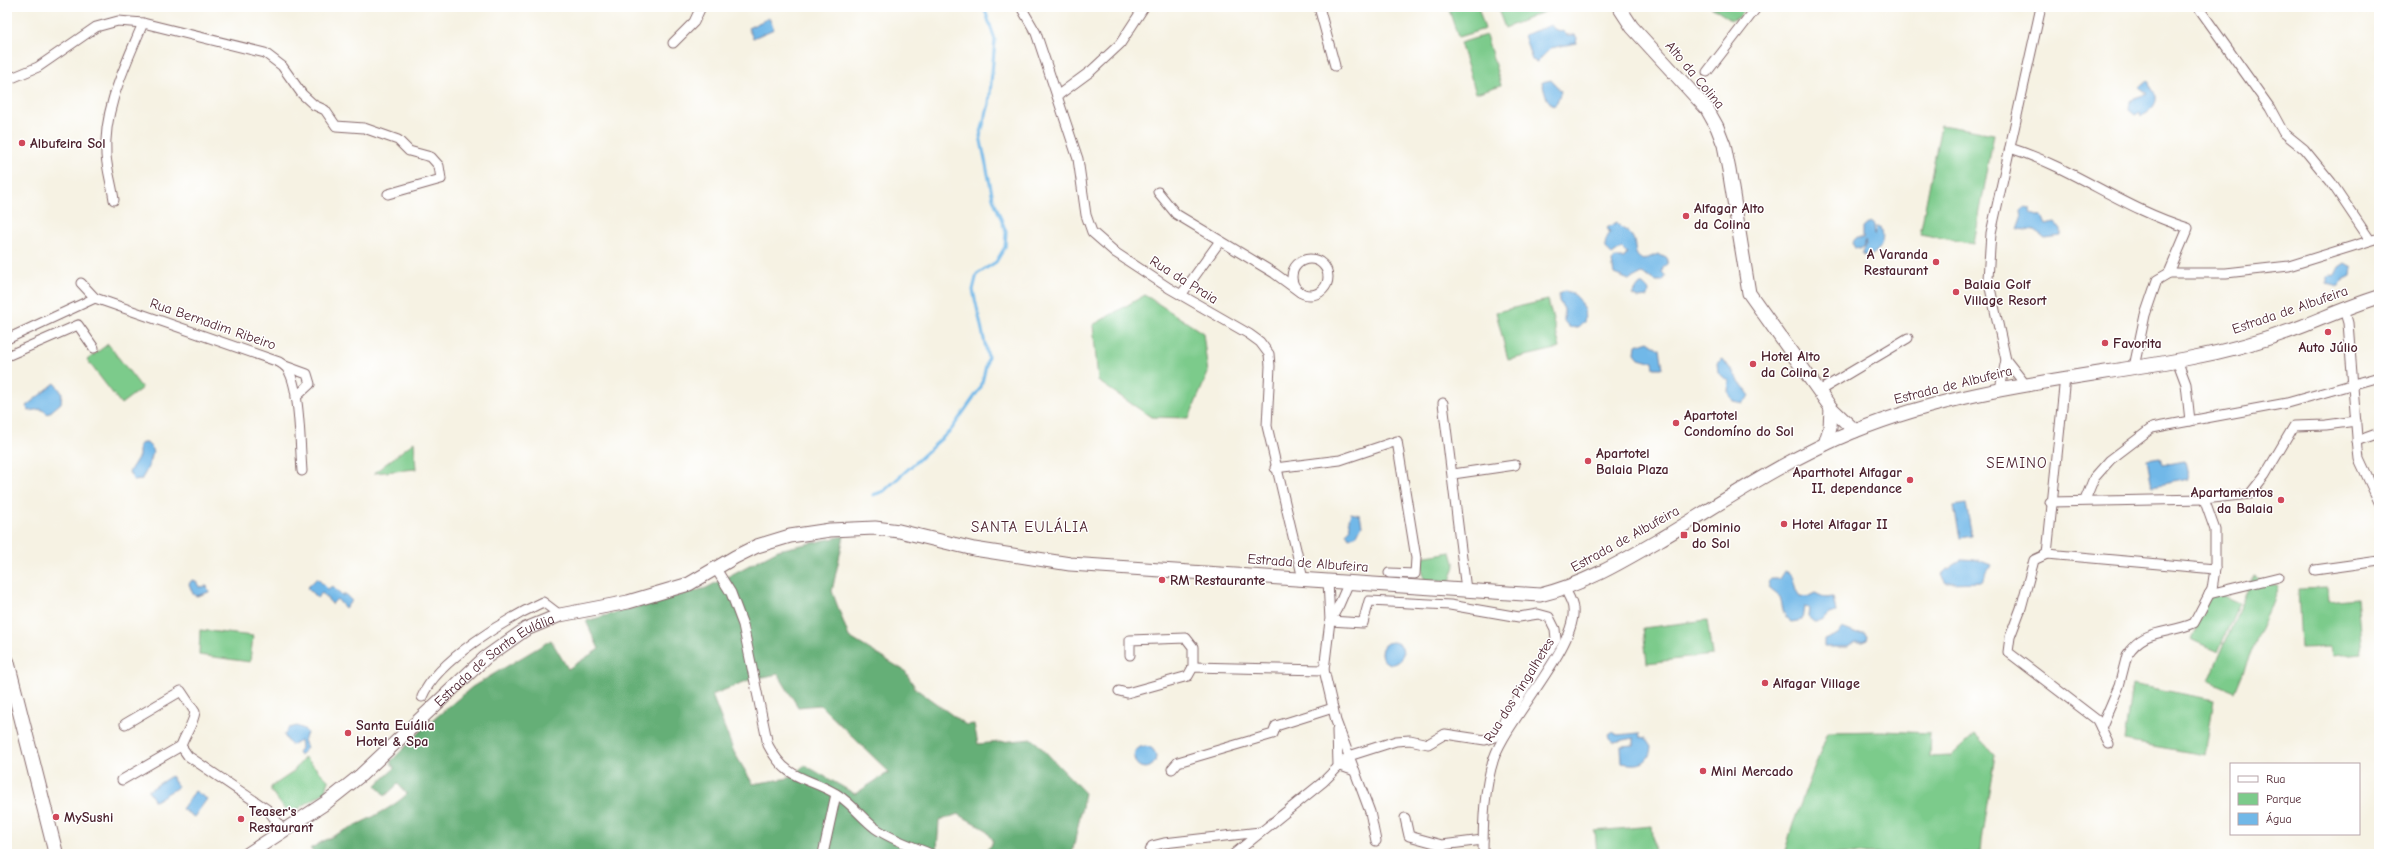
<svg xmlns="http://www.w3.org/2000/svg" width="2386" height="861" font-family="'Comic Neue',sans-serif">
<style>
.green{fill:#7ccb8b;stroke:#63755b}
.forest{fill:#65af77;stroke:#586751;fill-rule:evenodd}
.water{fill:#71b8e8;stroke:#5e6c8a}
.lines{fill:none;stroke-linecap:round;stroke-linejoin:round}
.stream{stroke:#71b8e8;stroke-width:3}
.street-casing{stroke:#86696b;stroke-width:11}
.secondary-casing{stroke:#86696b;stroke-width:15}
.primary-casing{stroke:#86696b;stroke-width:16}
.street{stroke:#fff;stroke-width:9}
.secondary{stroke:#fff;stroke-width:13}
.primary{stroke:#fff;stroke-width:14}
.poi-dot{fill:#d1495b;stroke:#fff;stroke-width:1.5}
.labels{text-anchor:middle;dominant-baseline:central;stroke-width:3;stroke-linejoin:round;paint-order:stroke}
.street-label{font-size:14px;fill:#4a1f2b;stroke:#fff}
.poi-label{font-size:14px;font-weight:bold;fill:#4a1f2b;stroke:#fff;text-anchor:start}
.neighbourhood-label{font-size:15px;letter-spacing:1px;fill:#4a1f2b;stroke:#fff}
</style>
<rect width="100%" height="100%" fill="#fff"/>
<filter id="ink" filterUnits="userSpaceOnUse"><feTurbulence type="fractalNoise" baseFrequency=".025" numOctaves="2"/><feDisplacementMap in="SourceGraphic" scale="8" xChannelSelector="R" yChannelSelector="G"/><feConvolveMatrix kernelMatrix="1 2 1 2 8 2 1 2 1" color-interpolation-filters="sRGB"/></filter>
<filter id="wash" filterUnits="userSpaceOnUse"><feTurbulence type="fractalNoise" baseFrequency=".012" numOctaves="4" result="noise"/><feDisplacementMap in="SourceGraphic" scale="16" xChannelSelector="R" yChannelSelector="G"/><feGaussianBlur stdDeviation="0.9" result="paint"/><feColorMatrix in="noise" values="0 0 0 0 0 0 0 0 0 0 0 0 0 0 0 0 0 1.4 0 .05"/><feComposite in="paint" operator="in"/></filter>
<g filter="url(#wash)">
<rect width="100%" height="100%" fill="#f6f2e3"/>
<!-- green -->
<g class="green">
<path d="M1448 7H1478L1485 29 1458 37Z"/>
<path d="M1497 7H1556L1505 28Z"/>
<path d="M1711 7H1747L1738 18 1731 20Z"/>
<path d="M1486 35 1501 85 1476 93 1460 43Z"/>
<path d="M1941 125 1994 134 1974 244 1920 234Z"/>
<path d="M1145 295 1203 333 1208 373 1189 418 1151 417 1098 381 1093 325Z"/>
<path d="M1548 300 1560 348 1508 360 1496 312Z"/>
<path d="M108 344 142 388 121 404 87 360Z"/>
<path d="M414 442 416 469 374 473Z"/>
<path d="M1451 552 1455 566 1450 581 1424 579 1420 557Z"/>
<path d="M2253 576 2278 587 2235 692 2209 681Z"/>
<path d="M2327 588 2328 601 2357 598 2362 653 2332 656 2330 647 2301 648 2298 589Z"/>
<path d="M2212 591 2239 603 2218 652 2191 640Z"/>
<path d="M1707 620 1712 655 1647 663 1643 628Z"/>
<path d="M200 630 253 636 250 662 199 655Z"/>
<path d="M2132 684 2214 700 2205 755 2124 741Z"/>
<path d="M1883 731 1930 733 1929 757 1951 756 1975 734 1995 755 1981 840 1980 854H1784L1793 824 1828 732Z"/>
<path d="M305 757 329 781 325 792 293 812 290 809 286 811 271 791V787L292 773Z"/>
<path d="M1652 826 1655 854H1597L1595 831Z"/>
</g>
<!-- forest -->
<path class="forest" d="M844 536 832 591 849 637 905 671 916 689 966 725 974 724 978 744 1033 739 1085 793 1072 854H981L991 846 993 840 985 829 958 814 939 821 937 850 950 854H315L310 849C339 830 383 817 407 794L398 784 385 796 376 785 395 768 390 762 427 725 472 687 551 640 568 669 599 649 586 621 706 588 778 550ZM778 674 798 707 820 705 889 772 855 794 805 765 789 778 753 784 734 752 712 695 749 680Z"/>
<!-- water -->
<g class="water">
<path d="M769 18 774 29 753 38 748 28Z"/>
<path d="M1551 25 1554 29 1564 32 1567 35H1575L1577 38 1576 43 1551 48 1537 62 1532 60 1524 35Z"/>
<path d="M1551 80 1561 91 1557 103 1553 106 1547 99 1542 82Z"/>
<path d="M2148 80 2151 89 2156 96C2157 106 2151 112 2141 116L2140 112 2135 115 2129 110 2130 101 2134 98 2147 94 2139 88Z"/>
<path d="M2025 207 2030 208 2031 213 2041 216 2045 225 2055 223 2061 230V236L2045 238 2035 231 2018 229 2022 218 2021 210Z"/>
<path d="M1617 222C1621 230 1629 230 1633 238 1637 247 1632 255 1643 260L1658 254 1668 259 1667 264 1663 267 1662 272 1666 276 1663 281H1655L1642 273 1629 280 1614 274 1612 261 1616 258H1624L1627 253 1622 248 1612 255C1603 248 1604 241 1610 233L1607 228Z"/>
<path d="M1870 222 1874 225 1875 235 1877 227H1881C1886 240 1880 252 1868 257L1862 254 1866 245 1865 240V246L1860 249 1855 248 1852 243 1856 238H1863V228Z"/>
<path d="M2345 263 2352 267 2351 276 2343 280 2338 287 2327 284V277L2335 275 2339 267Z"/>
<path d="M1639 285H1643L1649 291 1648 297 1638 298 1632 295Z"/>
<path d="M1564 291C1579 292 1587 309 1584 322L1578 328 1569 327 1564 321V309L1559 301V294Z"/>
<path d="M1648 341 1660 349 1663 368H1654L1653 362 1639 358 1635 353 1636 345Z"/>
<path d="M1723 359 1750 396 1743 403 1733 401 1728 392 1729 381 1718 373 1717 363Z"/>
<path d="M55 383 62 393 61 403 48 414 41 409 29 411 26 406Z"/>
<path d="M143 443H147L153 449C152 461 147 470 141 480L134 481 129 472 139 456V445Z"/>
<path d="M2161 458 2163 465 2185 461 2189 479 2152 486 2147 460Z"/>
<path d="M1966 504 1972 536 1960 538 1954 506Z"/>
<path d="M1351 513 1360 515 1362 525 1357 535 1349 538 1346 533 1351 528 1349 519Z"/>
<path d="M1962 559 1978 560 1991 565 1982 582 1946 583 1941 575 1946 570Z"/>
<path d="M1785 571C1797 575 1792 588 1800 596L1807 597 1815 593 1826 598 1833 597 1836 612 1830 614 1822 621 1814 622 1808 617 1809 608 1804 607 1802 620 1792 622C1781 614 1784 609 1780 597L1770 589 1768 582 1771 579H1780Z"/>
<path d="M317 578 328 589 332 586 342 596 345 594 352 601 345 608 337 599 332 604 322 593 317 598 307 588Z"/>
<path d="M192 580 196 581 199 587 207 586 209 592 197 596 193 594 189 584Z"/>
<path d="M1842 628 1857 634 1864 633 1868 636 1867 640 1862 642H1855L1848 647H1824V640L1838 634Z"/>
<circle cx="1392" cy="653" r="11"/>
<path d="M297 726 304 729 307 733 304 740 307 748 300 755 298 752 301 748 300 741 293 745 289 743 284 735 289 728Z"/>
<path d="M1611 732 1618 735 1639 733 1640 737 1645 738 1651 747C1649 767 1635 765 1622 763L1621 746 1634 745V738L1614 742 1609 738 1608 734Z"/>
<circle cx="1145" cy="757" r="11"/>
<path d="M171 776 178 787 155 801 148 791Z"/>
<path d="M195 791 207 799 194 817 182 809Z"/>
</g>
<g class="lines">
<!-- stream -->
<path class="stream" d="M873 495 884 491 951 430 981 387 988 357 973 290 977 274 996 262 1005 247 1006 232 993 198 980 136 989 104 995 40 984 7"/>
</g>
</g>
<g filter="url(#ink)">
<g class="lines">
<defs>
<g id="street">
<path d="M1021 7 1036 33 1078 159 1086 215 1092 232 1116 253 1169 288 1249 334 1260 342 1269 354 1270 366 1267 426 1303 579"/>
<path d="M1319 7 1335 66"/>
<path d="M2198 7 2270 108 2283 132 2304 149 2331 182 2370 240"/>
<path d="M673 43 694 22 701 7"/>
<path d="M1707 72 1757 7"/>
<path d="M7 80 38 67 96 27 118 21 143 23 265 53 282 66 302 94 314 105 325 110 336 126 364 128 398 140 409 151 431 157 439 166 441 179 388 194"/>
<path d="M1057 96 1091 71 1120 44 1144 7"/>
<path d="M2010 148C2072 167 2124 209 2188 228L2169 273"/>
<path d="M1158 192 1176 214 1274 273 1300 292"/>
<path d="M114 200C112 185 107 170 106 155 103 108 126 65 143 23"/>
<circle cx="1310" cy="277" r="18"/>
<path d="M81 283 95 298 279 362C282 364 286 366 288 370 300 388 300 447 302 471"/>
<path d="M1181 295 1220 241"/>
<path d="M2344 309 2348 323 2358 450 2359 459 2379 502"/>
<path d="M7 339 95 298"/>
<path d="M7 356 78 325 94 348"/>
<path d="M2006 360 2025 384"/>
<path d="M2177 360 2186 384 2190 421"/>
<path d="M285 366 307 374 310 384 296 397"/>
<path d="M2134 367 2145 315 2157 280 2169 273H2226L2289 266 2379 238"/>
<path d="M2000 389 2006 360 1988 279 1991 233 2041 7"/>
<path d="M1819 391 1908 338"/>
<path d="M1443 403 1466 590"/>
<path d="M2357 441 2379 433"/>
<path d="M1275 468 1340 460 1397 441 1416 558 1415 574 1389 573"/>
<path d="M1453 474 1515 465"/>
<path d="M2085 500 2094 478 2110 460 2152 428 2287 403 2379 377"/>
<path d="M2050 502 2204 499 2250 494 2265 475 2294 426 2326 425 2356 421"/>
<path d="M2047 554 2065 377"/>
<path d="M716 569 731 593 743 625 768 745C788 783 808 776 838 795 852 804 862 818 875 828 892 840 912 846 931 854"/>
<path d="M2315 570 2379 561"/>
<path d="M1328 580 1330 621 1324 670 1336 721 1370 812 1376 841"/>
<path d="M2209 594 2279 577"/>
<path d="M1330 621 1339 605 1349 582"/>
<path d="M1130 655V640L1186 638 1193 647V667"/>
<path d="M1119 691 1127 693 1188 676 1193 667 1324 670"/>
<path d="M422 697C437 660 508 618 543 602L560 615"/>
<path d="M125 724 181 691 195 712C193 725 185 734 181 746L188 756 268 810 284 831"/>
<path d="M2101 728 2119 686 2127 655C2145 627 2168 635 2194 623L2212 589 2215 569"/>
<path d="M1337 730 1338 765 1355 771"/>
<path d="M2109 744 2097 720 2008 652 2010 637 2021 608 2034 560 2047 554 2215 569V530L2204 499"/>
<path d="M1172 769 1178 762 1273 734 1276 726 1333 708"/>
<path d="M122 780 181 746"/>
<path d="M1405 818 1409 836 1442 845 1483 840"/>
<path d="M823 854 836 794"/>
<path d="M1149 854 1152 846 1164 843 1260 832"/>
<path d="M1234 854 1323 782 1349 756 1396 741 1410 740 1428 744 1445 734 1485 740 1494 737 1556 639 1555 629 1549 617 1538 614 1519 617 1450 605 1369 601 1363 623 1330 621"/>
<path d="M1483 854C1483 823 1484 788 1494 758 1508 718 1577 646 1573 609 1573 603 1568 595 1565 589"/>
</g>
<g id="secondary">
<path d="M1619 7 1632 27 1707 109 1717 127 1724 145 1729 170 1749 293 1831 408 1855 431"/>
<path d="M1825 444 1830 428 1831 408"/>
<path id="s1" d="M248 854 327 802 361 775 485 658 526 629 560 615 628 602 689 584 735 557 757 546 790 536 830 530 875 528 899 531 974 549 1070 564 1540 595C1586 584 1625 560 1666 536 1727 499 1788 458 1855 431 1963 387 2077 379 2190 358 2228 351 2267 340 2303 326 2328 316 2353 305 2379 297"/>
</g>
<path id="primary" d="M7 661 56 854"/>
</defs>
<!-- street casing -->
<use href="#street" class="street-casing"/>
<!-- secondary casing -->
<use href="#secondary" class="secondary-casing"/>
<!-- primary casing -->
<use href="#primary" class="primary-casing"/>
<!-- street -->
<use href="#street" class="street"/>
<!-- secondary -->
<use href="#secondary" class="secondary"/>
<!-- primary -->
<use href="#primary" class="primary"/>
</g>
</g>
<!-- markers -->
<g class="poi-dot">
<circle cx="22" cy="143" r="4"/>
<circle cx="1686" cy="216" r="4"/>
<circle cx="1936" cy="262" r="4"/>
<circle cx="1956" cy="292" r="4"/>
<circle cx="2328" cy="332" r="4"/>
<circle cx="2105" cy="343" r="4"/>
<circle cx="1753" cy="364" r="4"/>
<circle cx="1676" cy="423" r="4"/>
<circle cx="1588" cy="461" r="4"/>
<circle cx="1910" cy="480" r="4"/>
<circle cx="2281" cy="500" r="4"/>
<circle cx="1784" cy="524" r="4"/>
<rect x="1680" y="531" width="8" height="8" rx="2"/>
<circle cx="1162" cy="580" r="4"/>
<circle cx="1765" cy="683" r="4"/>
<circle cx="348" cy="733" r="4"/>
<circle cx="1703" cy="771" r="4"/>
<circle cx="56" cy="817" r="4"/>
<circle cx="241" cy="819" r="4"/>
</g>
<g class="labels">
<!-- street labels -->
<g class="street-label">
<text transform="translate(1695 75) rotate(50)">Alto da Colina</text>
<text transform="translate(1184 280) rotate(32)">Rua da Praia</text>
<text transform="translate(2290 310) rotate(-19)">Estrada de Albufeira</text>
<text transform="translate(213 324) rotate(19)">Rua Bernadim Ribeiro</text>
<text transform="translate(1953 385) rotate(-14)">Estrada de Albufeira</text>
<text transform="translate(1625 539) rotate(-29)">Estrada de Albufeira</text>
<text transform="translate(1308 563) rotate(4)">Estrada de Albufeira</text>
<text stroke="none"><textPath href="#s1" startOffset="315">Estrada de Santa Eulália</textPath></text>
<text transform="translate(1519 690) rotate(-58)">Rua dos Pingalhetes</text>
</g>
<!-- poi labels -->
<g class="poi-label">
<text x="30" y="143">Albufeira Sol</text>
<text x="1694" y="208">Alfagar Alto<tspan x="1694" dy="16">da Colina</tspan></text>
<text x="1928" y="254" text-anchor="end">A Varanda<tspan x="1928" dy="16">Restaurant</tspan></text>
<text x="1964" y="284">Balaia Golf<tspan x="1964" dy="16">Village Resort</tspan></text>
<text x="2113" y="343">Favorita</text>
<text x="2328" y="347" text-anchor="middle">Auto Júlio</text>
<text x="1761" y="356">Hotel Alto<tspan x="1761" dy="16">da Colina 2</tspan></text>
<text x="1684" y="415">Apartotel<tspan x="1684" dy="16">Condomíno do Sol</tspan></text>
<text x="1596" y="453">Apartotel<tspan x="1596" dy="16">Balaia Plaza</tspan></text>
<text x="1902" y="472" text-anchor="end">Aparthotel Alfagar<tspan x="1902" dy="16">II, dependance</tspan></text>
<text x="2273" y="492" text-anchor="end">Apartamentos<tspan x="2273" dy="16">da Balaia</tspan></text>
<text x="1792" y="524">Hotel Alfagar II</text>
<text x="1692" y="527">Dominio<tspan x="1692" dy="16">do Sol</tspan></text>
<text x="1170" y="580">RM Restaurante</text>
<text x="1773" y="683">Alfagar Village</text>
<text x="356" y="725">Santa Eulália<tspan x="356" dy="16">Hotel &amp; Spa</tspan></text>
<text x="1711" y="771">Mini Mercado</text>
<text x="249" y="811">Teaser's<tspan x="249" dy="16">Restaurant</tspan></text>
<text x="64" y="817">MySushi</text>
</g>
<!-- neighbourhood labels -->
<g class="neighbourhood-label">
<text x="2017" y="463">SEMINO</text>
<text x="1030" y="527">SANTA EULÁLIA</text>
</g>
</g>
<!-- margin -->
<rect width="2386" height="861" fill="none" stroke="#fff" stroke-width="24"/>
<!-- legend -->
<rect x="2230" y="763" width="130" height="72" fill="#ffffff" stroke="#b7a5aa"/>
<rect x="2238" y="776" width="20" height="6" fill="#ffffff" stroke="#b7a5aa"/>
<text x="2266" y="783" font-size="12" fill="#4a1f2b">Rua</text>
<rect x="2238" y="793" width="20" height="12" fill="#7ccb8b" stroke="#b7a5aa"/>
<text x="2266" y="803" font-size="12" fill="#4a1f2b">Parque</text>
<rect x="2238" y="813" width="20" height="12" fill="#71b8e8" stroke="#b7a5aa"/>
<text x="2266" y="823" font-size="12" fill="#4a1f2b">Água</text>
</svg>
